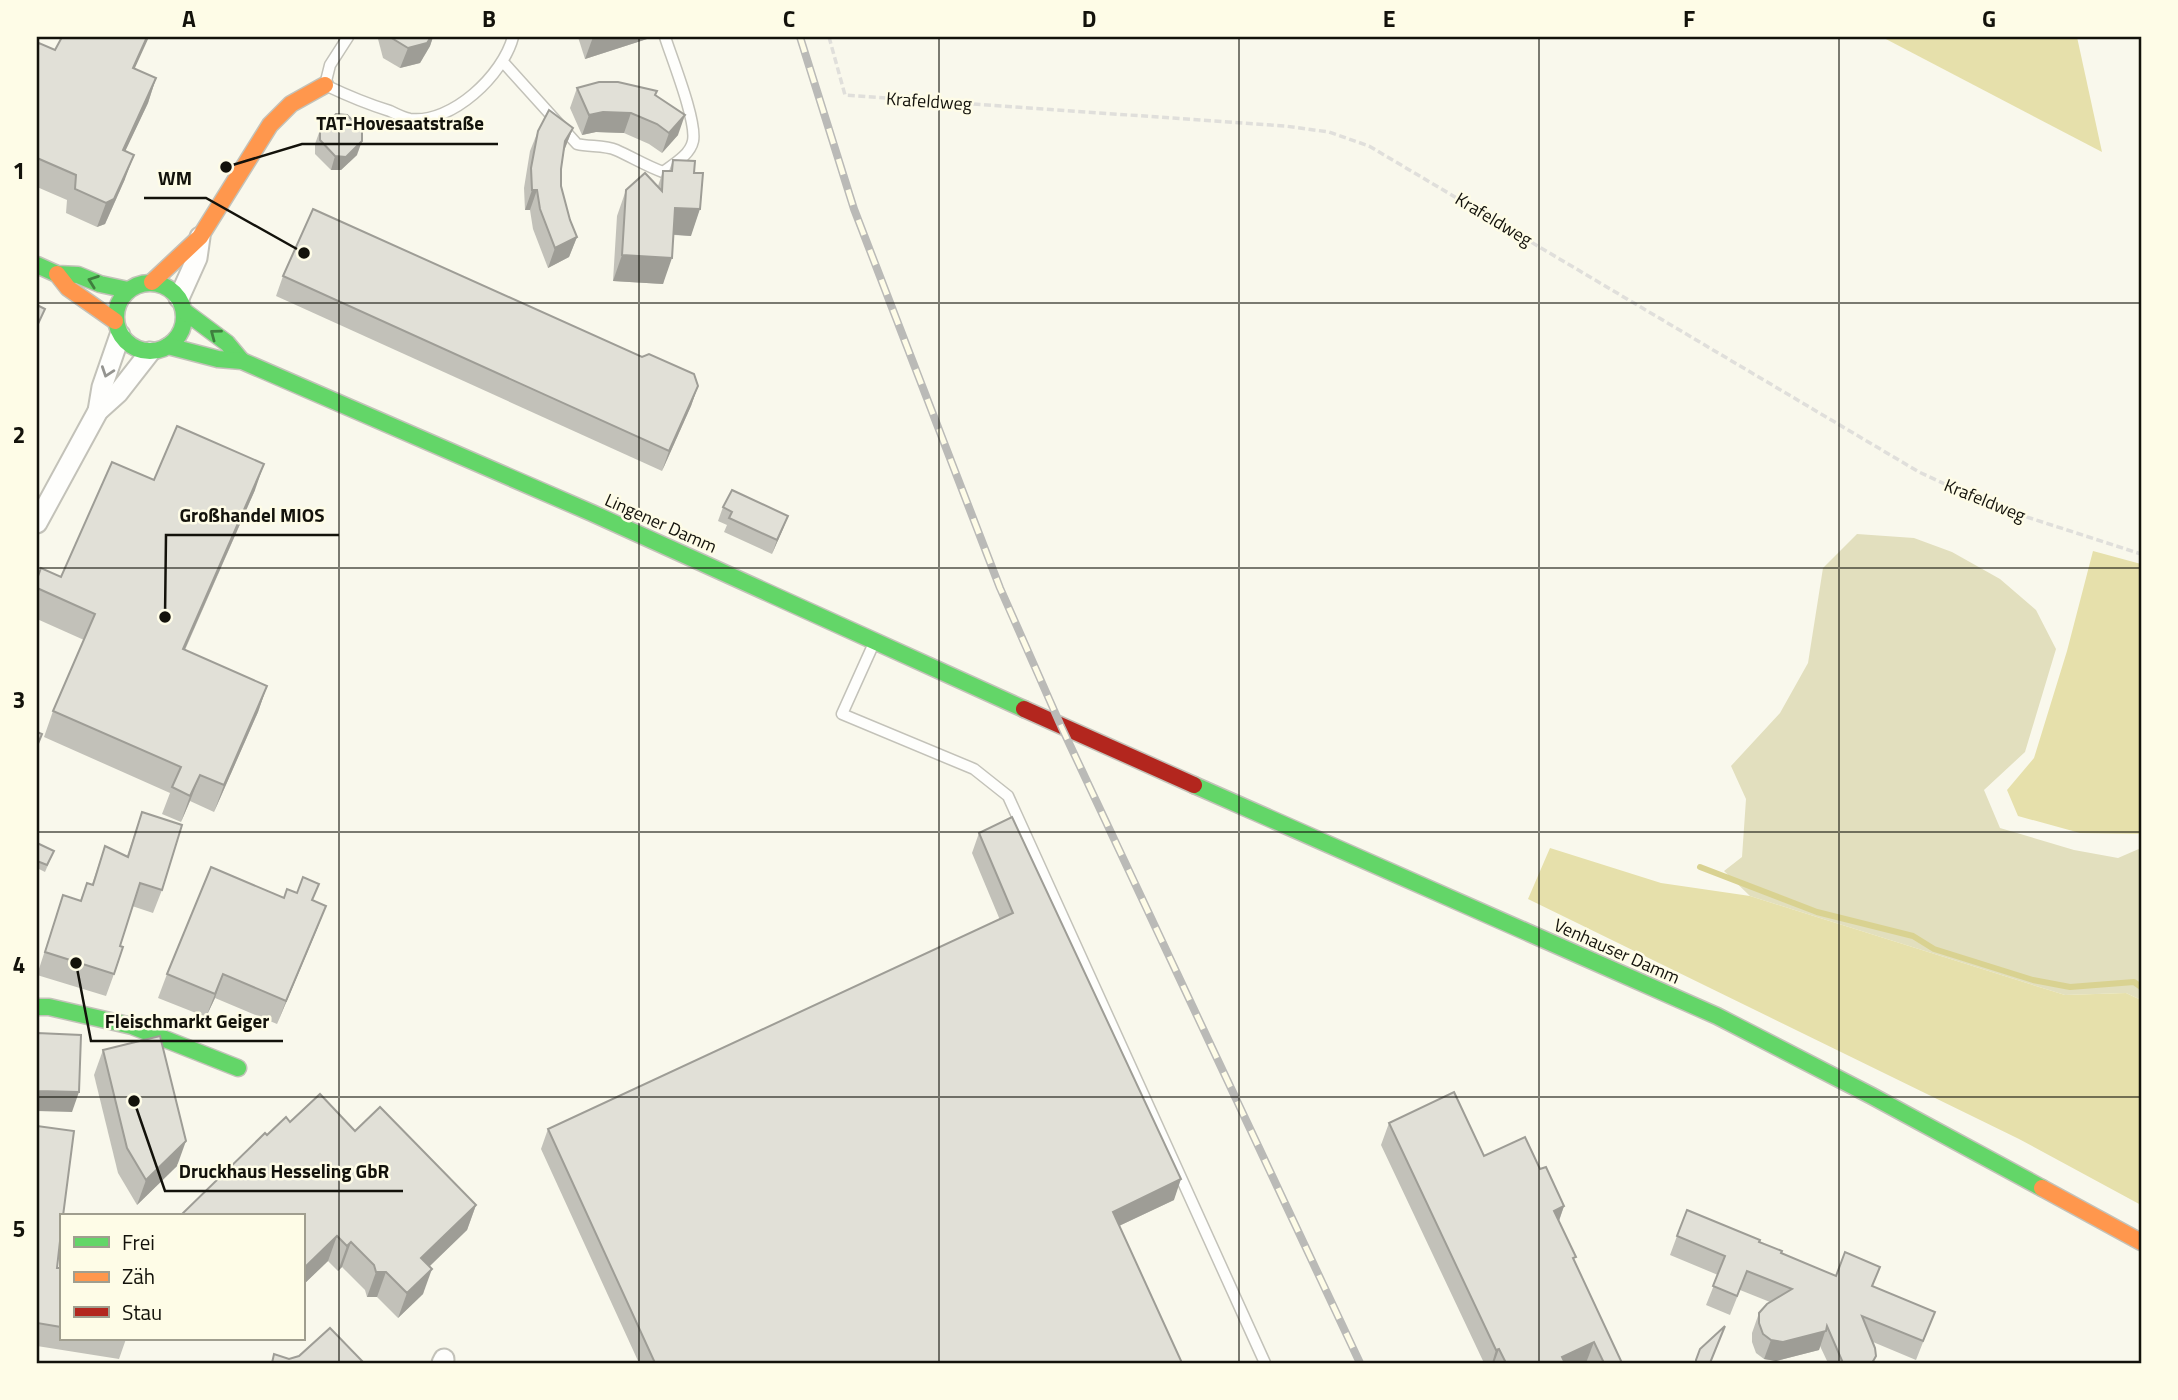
<svg xmlns="http://www.w3.org/2000/svg" width="2178" height="1400" font-family="'Titillium Web',sans-serif">
<style>
.green{fill:#e2dfbe}
.forest{fill:#e6e0ab}
.lines{fill:none;stroke-linecap:round;stroke-linejoin:round}
.stream{stroke:#d9d291;stroke-width:6}
.lane-casing{stroke:#c3c2b9;stroke-width:13}
.street-casing{stroke:#c3c2b9;stroke-width:23}
.fast-casing{stroke:#c3c2b9;stroke-width:19}
.slow-casing{stroke:#c3c2b9;stroke-width:19}
.jam-casing{stroke:#c3c2b9;stroke-width:19}
.path{stroke:#e0dfdb;stroke-width:3.5;stroke-dasharray:7 3.5;stroke-linecap:butt}
.lane{stroke:#fefefc;stroke-width:10}
.street{stroke:#fefefc;stroke-width:19}
.fast{stroke:#63d668;stroke-width:16}
.slow{stroke:#ff974d;stroke-width:16}
.jam{stroke:#b3261e;stroke-width:16}
.rail-casing{stroke:#babab7;stroke-width:8}
.rail{stroke:#fefce7;stroke-width:5;stroke-dasharray:16;stroke-linecap:butt}
.wall{fill:#c2c1b9}
.shaded-wall{fill:#9e9d96}
.building{fill:#e1e0d7;stroke:#9e9d96;stroke-width:2}
.oneway{stroke:#3f7e3e}
.oneway2{stroke:#949490}
.grid{fill:none;stroke:#13120b;stroke-width:2;stroke-opacity:0.55}
.labels{text-anchor:middle;dominant-baseline:central;stroke-width:5;stroke-linejoin:round;paint-order:stroke}
.street-label{font-size:18px;fill:#13120b;stroke:#fefce7}
.leader{fill:none;stroke:#13120b;stroke-width:2.5}
.callout-dot{fill:#13120b;stroke:#fefce7;stroke-width:2.5}
.callout-label{font-size:19px;text-anchor:middle;font-weight:bold;fill:#13120b;stroke:#fefce7;stroke-width:5;stroke-linejoin:round;paint-order:stroke}
.neatline{fill:none;stroke:#13120b;stroke-width:2.5}
.grid-label{font-size:23px;text-anchor:middle;font-weight:bold;fill:#13120b}
</style>
<rect width="100%" height="100%" fill="#f9f8ec"/>
<!-- green -->
<path class="green" d="M1857 534 1914 538 1952 552 2000 579 2036 610 2056 649 2025 752 1984 790 2000 828 2074 850 2118 858 2141 848V1000L2126 993 2065 995 1750 896 1724 871 1742 857 1746 799 1731 766 1780 713 1808 663 1823 568Z"/>
<!-- forest -->
<g class="forest">
<path d="M1882 37H2077L2102 152Z"/>
<path d="M2093 551 2141 564V834L2080 833 2018 816 2007 790 2034 758 2067 651Z"/>
<path d="M1550 848 1661 883 1750 896 2065 995 2126 993 2141 1000V1205L2019 1139 1528 899Z"/>
</g>
<g class="lines">
<!-- stream -->
<path class="stream" d="M1700 867 1817 912 1913 936 1934 949 2033 980 2070 987 2134 982 2141 987"/>
<defs>
<g id="lane">
<path d="M348 37 330 65 325 85C346 95 367 104 390 111 396 114 404 118 410 119 452 124 503 75 513 37"/>
<path d="M503 62 577 144C589 147 605 145 616 150 632 157 646 166 663 172 674 164 690 155 693 141 697 121 672 59 665 37"/>
<path d="M874 643 842 714 974 769 1008 796 1265 1363"/>
</g>
<g id="street">
<path d="M179 298 197 258 200 237"/>
<path d="M98 411 102 387 120 335"/>
<path d="M37 523 98 411 118 393 150 352"/>
<path d="M442 1363 444 1359"/>
</g>
<g id="fast">
<path d="M37 265 57 274 78 275 100 284 128 290"/>
<circle cx="150" cy="317" r="34"/>
<path d="M184 311 227 343 242 361"/>
<path d="M168 346 218 359 242 361 592 513 1024 709"/>
<path d="M1194 785 1717 1016 1872 1096 2042 1188"/>
<path d="M37 1007H49L132 1026 238 1068"/>
</g>
<g id="slow">
<path d="M57 274 68 288 115 321"/>
<path d="M152 282 200 237 270 125 291 104 325 85"/>
<path d="M2042 1188 2141 1242"/>
</g>
<path id="jam" d="M1024 709 1194 785"/>
</defs>
<!-- lane casing -->
<use href="#lane" class="lane-casing"/>
<!-- street casing -->
<use href="#street" class="street-casing"/>
<!-- fast casing -->
<use href="#fast" class="fast-casing"/>
<!-- slow casing -->
<use href="#slow" class="slow-casing"/>
<!-- jam casing -->
<use href="#jam" class="jam-casing"/>
<!-- path -->
<path class="path" d="M829 37 845 95 1285 126 1329 132 1369 146 1919 472 1990 505 2141 554"/>
<!-- lane -->
<use href="#lane" class="lane"/>
<!-- street -->
<use href="#street" class="street"/>
<!-- fast -->
<use href="#fast" class="fast"/>
<!-- slow -->
<use href="#slow" class="slow"/>
<!-- jam -->
<use href="#jam" class="jam"/>
<defs>
<path id="rail" d="M800 37 854 209 1000 588 1061 726 1360 1363"/>
</defs>
<!-- rail casing -->
<use href="#rail" class="rail-casing"/>
<!-- rail -->
<use href="#rail" class="rail"/>
</g>
<!-- wall -->
<g class="wall">
<path d="M379 37H433L430 46 420 63 400 68 383 58 378 39Z"/>
<path d="M578 37H648L647 39 585 59Z"/>
<path d="M37 48 55 50 135 69 156 78 148 103 125 151V179L105 224 97 227 66 213 67 200 37 187Z"/>
<path d="M577 88 655 95 678 135 662 153 649 144 624 133 596 132 582 135 570 108Z"/>
<path d="M573 128 564 151 561 169V186L570 220 577 237 569 257 548 268 533 229 530 210H525L524 188 530 151 538 131Z"/>
<path d="M320 130 357 155 341 170H331L315 154V144Z"/>
<path d="M673 160 691 236 674 235 663 284 613 281 617 216 626 190 658 186 663 171H669Z"/>
<path d="M283 276 642 357 698 386 691 406 662 471 276 296Z"/>
<path d="M154 480 255 490 185 650 267 686 258 712 214 812 190 801 181 822 162 814 170 793 44 737 53 711 84 640 37 619V579L61 577Z"/>
<path d="M723 507 788 516 772 554 724 532 727 525 718 521Z"/>
<path d="M142 812 162 890 153 913 132 906 120 946 114 974 106 996 37 975 63 895 80 901 87 883 92 884 105 846 127 856Z"/>
<path d="M979 833 1174 1200 1119 1226 1182 1363H639L541 1149 548 1129 1000 920 972 853Z"/>
<path d="M37 843 54 851 45 872 37 868Z"/>
<path d="M284 898 313 900 326 906 317 929 277 1024 215 998 206 1017 158 998 167 974Z"/>
<path d="M103 1050 177 1166 137 1205 118 1173 94 1075Z"/>
<path d="M290 1122 355 1131 476 1205 467 1230 429 1267 423 1294 398 1318 377 1297H367L365 1290 342 1267 338 1271 328 1261 303 1285V1216L267 1135Z"/>
<path d="M1389 1123 1484 1156 1540 1169 1564 1206 1559 1221 1574 1261 1622 1363H1484L1381 1145Z"/>
<path d="M37 1126 57 1268H61V1339H126L119 1359 37 1346Z"/>
<path d="M1677 1236 1759 1242 1781 1253 1836 1276 1873 1286 1935 1312 1916 1360 1873 1342 1876 1356 1873 1363H1828L1820 1346 1819 1350 1776 1361 1764 1359 1756 1353 1752 1342V1333L1759 1313 1770 1302 1740 1290 1730 1315 1706 1305 1718 1275 1670 1255Z"/>
</g>
<!-- shaded-wall -->
<g class="shaded-wall">
<path d="M147 37H149L124 92 133 68Z"/>
<path d="M431 37H433L430 46 420 63 400 68 408 48Z"/>
<path d="M593 37H648L647 39 585 59Z"/>
<path d="M156 78 148 103 114 175 123 150Z"/>
<path d="M603 112 631 113 624 133 596 132 582 135 589 115Z"/>
<path d="M685 115 678 135 662 153 669 133Z"/>
<path d="M573 128 565 148 558 161 565 141Z"/>
<path d="M362 141 357 155 341 170H331L335 156Z"/>
<path d="M134 155 125 179 105 224 97 227 106 203Z"/>
<path d="M532 190H537L530 210H525Z"/>
<path d="M675 208 700 209 691 236 666 234Z"/>
<path d="M577 237 569 257 548 268 555 248Z"/>
<path d="M622 255 672 258 663 284 613 281Z"/>
<path d="M698 386 691 406 662 471 669 451Z"/>
<path d="M264 464 255 490 173 676 183 649Z"/>
<path d="M788 516 783 529 772 554 777 540Z"/>
<path d="M267 686 258 712 214 812 224 785Z"/>
<path d="M200 775 190 801 181 822 190 796Z"/>
<path d="M326 906 317 929 277 1024 286 1001Z"/>
<path d="M223 974 215 998 206 1017 215 994Z"/>
<path d="M37 1091 79 1092 72 1112 37 1111Z"/>
<path d="M186 1141 177 1166 137 1205 146 1180Z"/>
<path d="M1181 1179 1174 1200 1106 1232 1113 1212Z"/>
<path d="M476 1205 467 1230 412 1283 421 1258Z"/>
<path d="M1564 1206 1556 1229 1554 1211Z"/>
<path d="M337 1236 328 1261 303 1285V1269Z"/>
<path d="M351 1242 342 1267 338 1271 347 1246Z"/>
<path d="M432 1269 423 1294 398 1318 407 1293Z"/>
<path d="M376 1272H386L377 1297H367Z"/>
<path d="M1827 1326 1819 1350 1776 1361 1764 1359 1771 1340Z"/>
<path d="M1594 1342 1586 1363H1559L1562 1357Z"/>
<path d="M1499 1349 1494 1363H1492L1496 1350Z"/>
</g>
<!-- building -->
<g class="building">
<path d="M62 37H147L133 68 156 78 123 150 134 155 114 199 106 203 75 189 76 175 37 158V48L39 43 55 50Z"/>
<path d="M390 37H431L427 43 408 48Z"/>
<path d="M599 82H618L657 91 655 95 685 115 669 133 657 124 631 113 603 112 589 115 577 88Z"/>
<path d="M549 110 573 128 565 141 561 169V186L570 220 577 237 555 248 540 209 537 190H532L531 168 538 131Z"/>
<path d="M336 114 347 115 362 130V141L346 157 335 156 320 140V130Z"/>
<path d="M673 160 695 161 694 173H703L700 209 675 208 672 258 622 255 626 190 645 173 662 191 663 171H672Z"/>
<path d="M313 209 642 357 649 354 694 374 698 386 669 451 283 276Z"/>
<path d="M37 305 45 309 37 326Z"/>
<path d="M177 426 264 464 183 649 267 686 224 785 200 775 190 796 172 787 181 767 53 711 95 614 37 588V579L41 568 61 577 112 462 154 480Z"/>
<path d="M732 490 788 516 777 540 729 518 732 512 723 507Z"/>
<path d="M37 732 42 734 37 746Z"/>
<path d="M142 812 182 825 162 890 140 883 120 946 123 947 114 974 45 952 63 895 81 901 87 883 93 885 105 846 128 857Z"/>
<path d="M1012 817 1181 1179 1113 1212 1182 1363H655L548 1129 1013 913 979 833Z"/>
<path d="M37 843 54 851 47 865 37 861Z"/>
<path d="M211 867 284 898 287 889 297 893 303 877 319 884 312 900 326 906 286 1001 223 974 215 994 167 974Z"/>
<path d="M37 1033 81 1035 79 1092 37 1091Z"/>
<path d="M160 1036 186 1141 146 1180 127 1148 103 1050Z"/>
<path d="M1454 1092 1484 1156 1525 1137 1540 1169 1546 1167 1564 1206 1554 1211 1576 1257 1573 1258 1622 1363H1604L1594 1342 1562 1357 1565 1363H1506L1499 1349 1496 1350 1389 1123Z"/>
<path d="M320 1094 355 1131 380 1107 476 1205 421 1258 432 1269 407 1293 386 1272H376L374 1265 351 1242 347 1246 337 1236 303 1269V1216H180L265 1133 267 1135 286 1117 290 1122Z"/>
<path d="M37 1126 74 1131 63 1216H61V1232L57 1268H61V1327L37 1323Z"/>
<path d="M1687 1210 1760 1240 1759 1242 1782 1251 1781 1253 1836 1276 1845 1252 1880 1267 1872 1286 1935 1312 1923 1341 1862 1316 1875 1348 1876 1356 1872 1363H1843L1827 1326 1826 1331 1783 1342 1771 1340 1763 1334 1759 1323V1313L1767 1304 1792 1289 1747 1271 1737 1296 1713 1286 1725 1256 1677 1236Z"/>
<path d="M1725 1326 1710 1363H1696V1360L1700 1349Z"/>
<path d="M330 1328 364 1363H272L274 1354 289 1359 299 1356Z"/>
</g>
<!-- one-way arrows -->
<defs><path id="oneway-chevron" d="M-2-3.5L2.5 0L-2 3.5" fill="none" stroke-width="1.6" stroke-linecap="round" stroke-linejoin="round" transform="scale(1.75)"/></defs>
<g class="oneway">
<use href="#oneway-chevron" transform="translate(93 281) rotate(-160)"/>
<use href="#oneway-chevron" transform="translate(215 334) rotate(-143)"/>
</g>
<use class="oneway2" href="#oneway-chevron" transform="translate(107 372) rotate(109)"/>
<!-- grid -->
<path class="grid" d="M339 37V1363M639 37V1363M939 37V1363M1239 37V1363M1539 37V1363M1839 37V1363M37 303H2141M37 568H2141M37 832H2141M37 1097H2141"/>
<g class="labels">
<!-- street labels -->
<g class="street-label">
<text transform="translate(929 101) rotate(4)">Krafeldweg</text>
<text transform="translate(1494 219) rotate(31)">Krafeldweg</text>
<text transform="translate(1985 500) rotate(22)">Krafeldweg</text>
<text transform="translate(661 523) rotate(24)">Lingener Damm</text>
<text transform="translate(1617 951) rotate(24)">Venhauser Damm</text>
</g>
</g>
<!-- callouts -->
<path class="leader" d="M226 167L302 144H498M304 253L206 198H144M165 617L166 535H339M76 963L91 1041H283M134 1101L165 1191H403"/>
<g class="callout-dot">
<circle cx="226" cy="167" r="7"/>
<circle cx="304" cy="253" r="7"/>
<circle cx="165" cy="617" r="7"/>
<circle cx="76" cy="963" r="7"/>
<circle cx="134" cy="1101" r="7"/>
</g>
<g class="callout-label">
<text x="400" y="130">TAT-Hovesaatstraße</text>
<text x="175" y="185">WM</text>
<text x="252" y="522">Großhandel MIOS</text>
<text x="187" y="1028">Fleischmarkt Geiger</text>
<text x="284" y="1178">Druckhaus Hesseling GbR</text>
</g>
<!-- border -->
<rect width="2178" height="1400" fill="none" stroke="#fefce7" stroke-width="77"/>
<!-- legend -->
<rect x="60" y="1214" width="245" height="126" fill="#fefce7" stroke="#a09e8f" stroke-width="2"/>
<rect x="74" y="1237" width="35" height="10" fill="#63d668" stroke="#a09e8f" stroke-width="2"/>
<text x="122" y="1250" font-size="21" fill="#13120b">Frei</text>
<rect x="74" y="1272" width="35" height="10" fill="#ff974d" stroke="#a09e8f" stroke-width="2"/>
<text x="122" y="1284" font-size="21" fill="#13120b">Zäh</text>
<rect x="74" y="1307" width="35" height="10" fill="#b3261e" stroke="#a09e8f" stroke-width="2"/>
<text x="122" y="1320" font-size="21" fill="#13120b">Stau</text>
<rect x="38" y="38" width="2102" height="1324" class="neatline"/>
<g class="grid-label">
<text x="189" y="27">A</text>
<text x="489" y="27">B</text>
<text x="789" y="27">C</text>
<text x="1089" y="27">D</text>
<text x="1389" y="27">E</text>
<text x="1689" y="27">F</text>
<text x="1989" y="27">G</text>
<text x="19" y="179">1</text>
<text x="19" y="443">2</text>
<text x="19" y="708">3</text>
<text x="19" y="973">4</text>
<text x="19" y="1237">5</text>
</g>
</svg>
